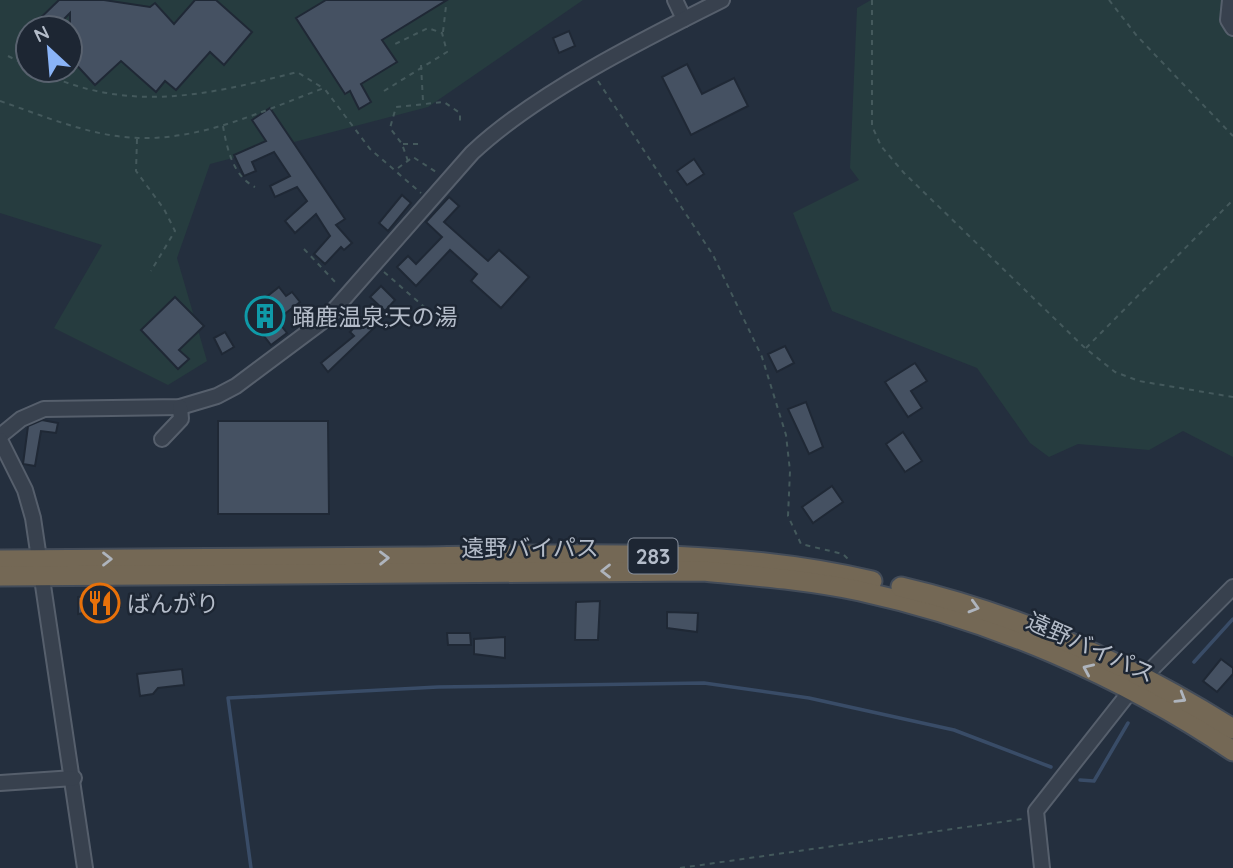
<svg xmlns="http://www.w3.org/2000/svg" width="1233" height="868" font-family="Quicksand,'Noto Sans JP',sans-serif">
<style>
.green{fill:#263c3f;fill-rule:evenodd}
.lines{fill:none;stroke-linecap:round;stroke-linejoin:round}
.stream{stroke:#394c67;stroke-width:3.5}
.building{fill:#455162;stroke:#1f2835;stroke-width:2}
.minor-casing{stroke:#565f6c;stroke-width:18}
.highway-casing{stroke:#434c59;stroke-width:23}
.path{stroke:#44595c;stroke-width:2;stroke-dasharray:5 5;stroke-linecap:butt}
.minor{stroke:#38414e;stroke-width:14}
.highway{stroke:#746855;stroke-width:19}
.oneway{stroke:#aeb4bd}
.labels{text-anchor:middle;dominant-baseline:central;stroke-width:5;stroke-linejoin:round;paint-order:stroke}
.shield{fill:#1d2633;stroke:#878f9c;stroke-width:2}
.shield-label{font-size:21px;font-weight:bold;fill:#b4bcc9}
.poi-label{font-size:23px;fill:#b4bcc9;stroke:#1d2633;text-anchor:start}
.street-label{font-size:23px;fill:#b4bcc9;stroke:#1d2633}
</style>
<rect width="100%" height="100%" fill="#242f3e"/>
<!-- green -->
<g class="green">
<path d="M0 0H583L428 107 210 164 177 258 207 361 168 385 54 328 102 245 0 213ZM28 28H70V70H28Z"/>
<path d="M871 0H1233V457L1183 431 1149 450 1078 444 1049 457 1030 443 977 368 832 311 793 213 859 180 850 168 857 8Z"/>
</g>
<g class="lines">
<!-- stream -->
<g class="stream">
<path d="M1194 662 1233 619"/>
<path d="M1080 780 1094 781 1128 723"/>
<path d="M251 868 228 698 438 687 704 683 809 698 954 730 1051 767"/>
</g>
</g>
<!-- building -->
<g class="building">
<path d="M59 0H104L150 7 155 3 174 24 195 0H216L252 32 224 65 210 52 176 90 165 81 156 92 121 61 95 85 70 58V13L55 28H30Z"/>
<path d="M326 0H447L382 40 397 62 361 84 371 102 359 109 350 91 345 94 296 18Z"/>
<path d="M569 31 575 46 559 53 553 38Z"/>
<path d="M687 64 702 94 734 78 748 106 691 135 662 77Z"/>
<path d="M270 108 345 219 336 225 352 243 344 250 341 247 325 264 314 254 330 236 316 214 295 233 285 221 307 201 297 187 275 197 270 186 290 176 274 152 252 162 256 171 244 176 234 155 266 141 252 120Z"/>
<path d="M694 159 704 174 687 185 677 171Z"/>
<path d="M402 195 411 203 388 231 379 223Z"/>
<path d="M449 197 459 206 444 222 488 261 499 250 529 277 501 308 471 281 477 274 450 250 416 286 397 267 408 256 416 264 442 237 426 222Z"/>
<path d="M381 286 395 300 385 311 370 297Z"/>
<path d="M279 287 286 296 292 292 300 302 277 320 287 333 271 345 246 313Z"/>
<path d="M175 297 204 326 179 350 189 359 178 369 141 330Z"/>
<path d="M364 316 378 324 328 372 321 363 354 336 350 332Z"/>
<path d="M225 332 234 347 222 354 214 338Z"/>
<path d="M785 346 794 363 777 372 768 354Z"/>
<path d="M915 363 927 381 911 391 922 408 908 417 885 382Z"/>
<path d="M806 402 823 447 809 454 788 409Z"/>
<path d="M42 420 58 423 56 433 41 431 35 466 23 464 28 426Z"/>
<path d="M218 421H328L329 514H218Z"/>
<path d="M903 432 922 461 905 472 886 444Z"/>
<path d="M832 486 843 502 813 523 802 507Z"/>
<path d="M117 591 120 607 78 614V597Z"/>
<path d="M600 601 598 640H575L576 602Z"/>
<path d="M667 612 698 613 697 632 667 628Z"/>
<path d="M447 633H470L471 645H448Z"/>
<path d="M505 637V658L474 654V639Z"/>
<path d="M1221 659 1233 668V674L1217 692 1203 681Z"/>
<path d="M182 669 184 685 158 688 153 694 140 696 137 674Z"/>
</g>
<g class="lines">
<defs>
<g id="minor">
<path d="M675 0 684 19"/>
<path d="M1230 0 1228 20 1233 28"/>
<path d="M0 436 21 419 44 409 180 407 217 396 236 386 327 318 472 153C536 93 642 40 722 0"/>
<path d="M162 439 181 419 180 407"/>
<path d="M0 440 25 490 33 518 85 868"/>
<path d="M0 783 74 778"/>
<path d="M1042 868 1036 811 1132 689 1233 587"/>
</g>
<g id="highway">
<path d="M0 560C138 558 275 559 413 557 566 555 722 546 872 581"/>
<path d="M0 576 702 571C755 576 808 580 860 591 992 620 1121 675 1233 751"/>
<path d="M901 587C1021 615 1130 664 1233 729"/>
</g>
</defs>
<!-- minor casing -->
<use href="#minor" class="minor-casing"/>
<!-- highway casing -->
<use href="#highway" class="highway-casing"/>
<!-- path -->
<g class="path">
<path d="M872 0V126L881 146 904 173 1085 348 1115 372 1139 381 1233 397"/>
<path d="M1109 0 1137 36 1233 136"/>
<path d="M443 32 446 6"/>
<path d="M8 56 28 66"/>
<path d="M421 65 423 101"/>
<path d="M36 70C128 114 204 96 297 72L323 88"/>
<path d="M598 81 713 255 762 357 786 435 790 471 788 516 801 544 843 554 850 561"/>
<path d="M384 91 447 52 442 33 428 28 391 46"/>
<path d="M0 101C44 116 92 137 139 138 203 140 265 110 324 88L370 149 421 193"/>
<path d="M223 126C227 149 233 176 255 187"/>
<path d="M137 139 136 171 164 209 175 231 151 271"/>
<path d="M403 144H418"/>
<path d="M408 161 402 144 390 128 396 107 444 102 460 113V123"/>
<path d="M398 168 413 157 436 172"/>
<path d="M304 249 338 285"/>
<path d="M384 272 430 312"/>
<path d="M1086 348 1233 200"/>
<path d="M680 868 1022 819"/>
</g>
<!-- minor -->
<use href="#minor" class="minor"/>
<!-- highway -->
<use href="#highway" class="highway"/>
</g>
<!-- one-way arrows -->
<defs><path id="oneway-chevron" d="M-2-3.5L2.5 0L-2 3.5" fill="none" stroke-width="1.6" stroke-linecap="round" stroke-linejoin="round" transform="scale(1.75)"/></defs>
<g class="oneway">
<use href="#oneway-chevron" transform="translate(384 558) rotate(-1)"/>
<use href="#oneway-chevron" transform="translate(107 559)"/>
<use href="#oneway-chevron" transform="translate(606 571) rotate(180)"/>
<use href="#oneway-chevron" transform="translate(974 607) rotate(16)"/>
<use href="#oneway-chevron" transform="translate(1088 669) rotate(-156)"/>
<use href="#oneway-chevron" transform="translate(1181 698) rotate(31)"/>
</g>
<!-- icons -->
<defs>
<symbol id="building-ring" viewBox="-11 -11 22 22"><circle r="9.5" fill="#1d2633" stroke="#0f9aa8" stroke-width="1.5"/><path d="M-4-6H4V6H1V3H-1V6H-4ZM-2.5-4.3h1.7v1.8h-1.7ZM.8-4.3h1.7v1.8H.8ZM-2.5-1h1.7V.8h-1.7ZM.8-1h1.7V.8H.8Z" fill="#0f9aa8"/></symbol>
<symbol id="restaurant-ring" viewBox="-11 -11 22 22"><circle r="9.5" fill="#1d2633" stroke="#e8710a" stroke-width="1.5"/><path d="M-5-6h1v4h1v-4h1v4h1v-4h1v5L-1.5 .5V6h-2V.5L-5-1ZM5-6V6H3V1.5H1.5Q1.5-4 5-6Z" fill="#e8710a"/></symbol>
</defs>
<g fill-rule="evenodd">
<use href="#building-ring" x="243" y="294" width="44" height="44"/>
<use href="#restaurant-ring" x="78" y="581" width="44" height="44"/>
</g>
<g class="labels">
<!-- shield labels -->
<rect class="shield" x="628.5" y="538.5" width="49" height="35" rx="5"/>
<g class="shield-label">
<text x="653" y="556">283</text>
</g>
<!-- poi labels -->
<g class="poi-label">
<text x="292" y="316">踊鹿温泉;天の湯</text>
<text x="127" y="603">ばんがり</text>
</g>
<!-- street labels -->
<g class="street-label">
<text x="530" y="547">遠野バイパス</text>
<text transform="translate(1091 647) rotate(24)">遠野バイパス</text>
</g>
</g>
<!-- north arrow -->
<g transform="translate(49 49) rotate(334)"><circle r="33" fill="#1d2633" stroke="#59626f" stroke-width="2"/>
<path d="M0-5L12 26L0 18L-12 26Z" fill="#8ab4f8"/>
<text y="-10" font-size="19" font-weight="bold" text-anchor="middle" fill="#b4bcc9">N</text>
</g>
</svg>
